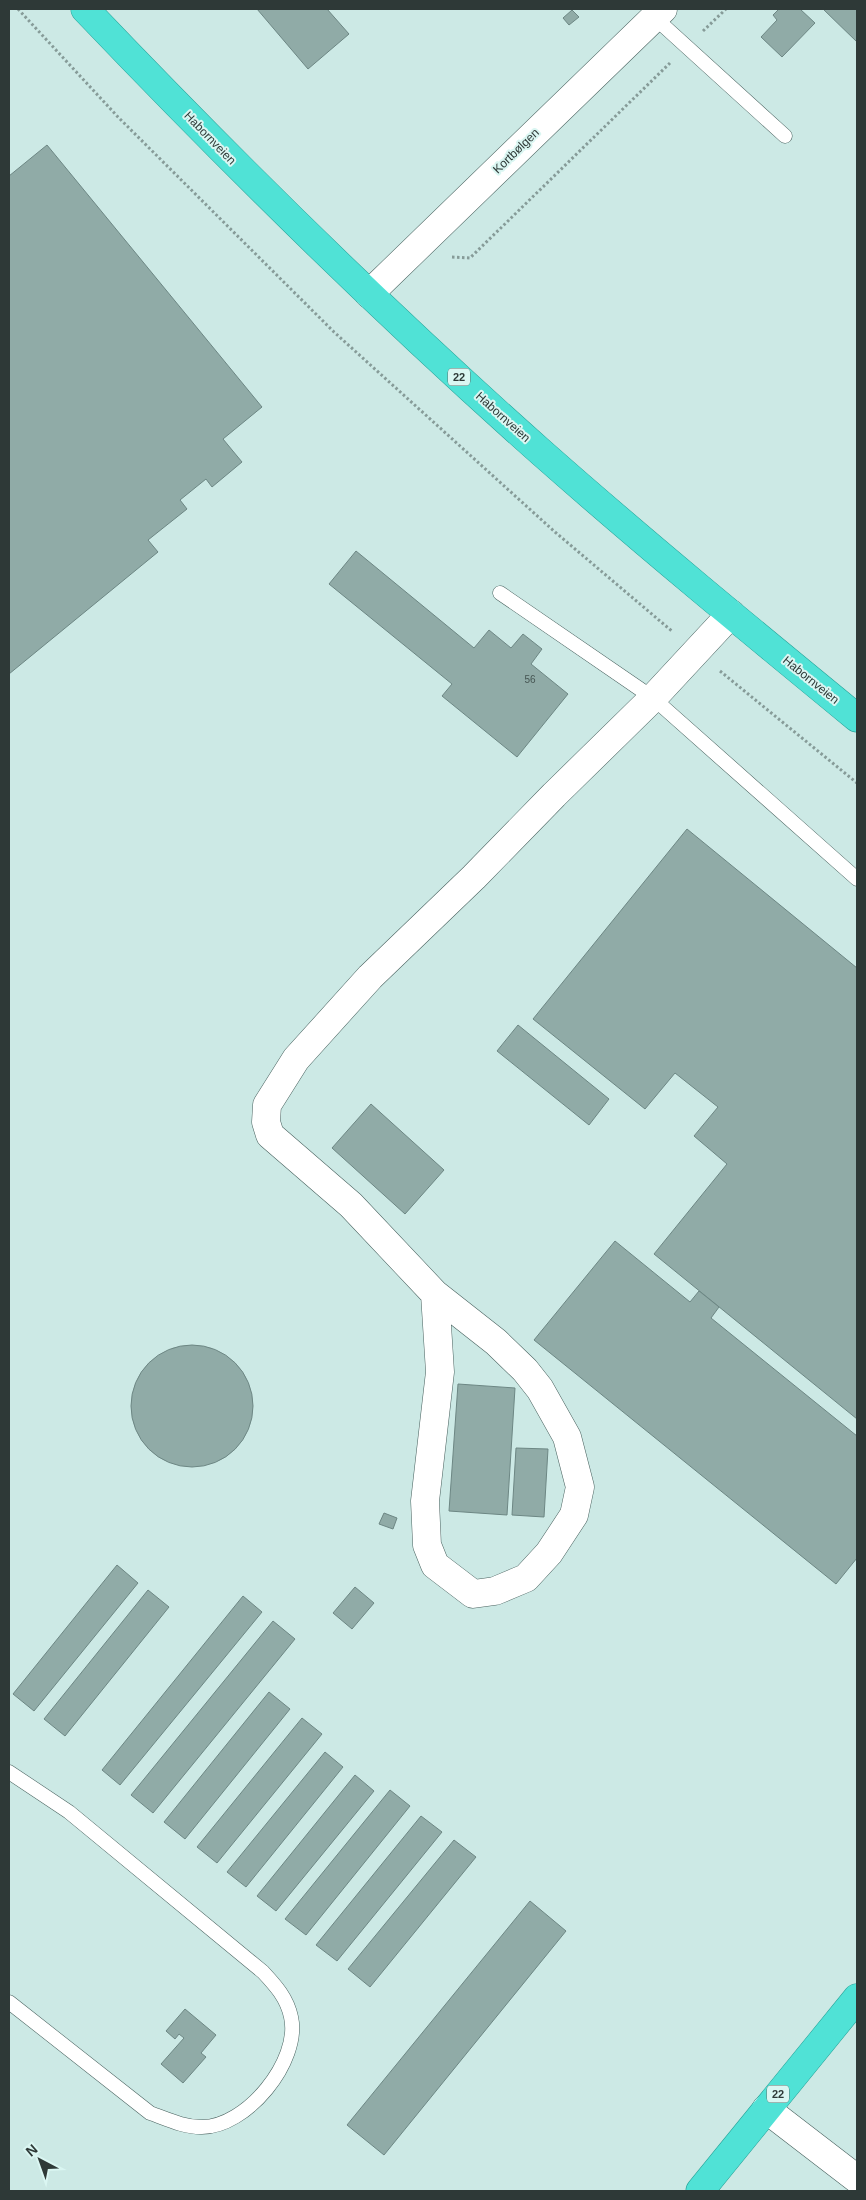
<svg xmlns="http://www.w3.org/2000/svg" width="866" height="2200" font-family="Helvetica,sans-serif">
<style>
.building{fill:#90aba7;stroke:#6d8784}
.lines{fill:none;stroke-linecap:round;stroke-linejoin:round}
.service-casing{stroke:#49625f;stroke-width:15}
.minor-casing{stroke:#49625f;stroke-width:29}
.trunk-casing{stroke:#28a298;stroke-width:29}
.path{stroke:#869b98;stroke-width:3;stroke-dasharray:2.5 2.5;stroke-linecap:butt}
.service{stroke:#fff;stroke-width:14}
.minor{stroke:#fff;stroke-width:28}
.trunk{stroke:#50e2d6;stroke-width:28}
.labels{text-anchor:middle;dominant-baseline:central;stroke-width:4;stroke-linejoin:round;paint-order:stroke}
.number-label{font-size:10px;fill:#465653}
.shield{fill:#daf6f2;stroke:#62726f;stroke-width:1}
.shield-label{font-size:11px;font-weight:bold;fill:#2e3937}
.street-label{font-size:12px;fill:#2e3937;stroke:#daf6f2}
</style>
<rect width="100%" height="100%" fill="#cce9e5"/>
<!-- building -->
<g class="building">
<path d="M257 9H327L349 34 308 69Z"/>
<path d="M779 9H800L815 23 782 57 761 37 777 20 773 15Z"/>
<path d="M823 9H857V42Z"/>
<path d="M572 10 579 17 569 25 563 18Z"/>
<path d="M47 145 262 407 223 439 242 462 212 487 206 479 180 500 187 509 148 540 158 552 9 674V176Z"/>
<path d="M356 551 474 648 489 630 511 648 523 634 542 649 531 664 568 694 517 757 442 696 452 684 329 584Z"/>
<path d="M687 829 857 968V1419L654 1254 727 1164 694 1136 718 1107 675 1073 645 1109 533 1019Z"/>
<path d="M518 1025 609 1099 589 1125 497 1051Z"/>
<path d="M371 1104 444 1170 405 1214 332 1148Z"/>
<path d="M615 1241 690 1302 699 1291 719 1307 711 1318 857 1436V1558L836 1584 534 1340Z"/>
<circle cx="192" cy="1406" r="61"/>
<path d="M458 1384 515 1388 507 1515 449 1511Z"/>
<path d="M516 1448 548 1449 544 1517 512 1515Z"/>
<path d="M384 1513 397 1518 393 1529 379 1524Z"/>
<path d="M117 1565 138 1583 34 1711 13 1694Z"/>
<path d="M355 1587 374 1603 352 1629 333 1613Z"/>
<path d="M148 1590 169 1607 65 1736 44 1719Z"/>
<path d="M243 1596 262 1612 120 1785 102 1770Z"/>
<path d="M273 1621 295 1639 153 1813 131 1795Z"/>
<path d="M269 1692 290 1709 185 1839 164 1822Z"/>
<path d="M302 1718 322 1734 217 1863 197 1847Z"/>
<path d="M325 1752 343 1767 246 1887 227 1872Z"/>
<path d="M355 1775 374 1791 276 1911 257 1896Z"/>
<path d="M390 1790 410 1806 306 1935 285 1919Z"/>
<path d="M421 1816 442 1832 337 1961 316 1945Z"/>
<path d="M454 1840 476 1857 370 1987 348 1969Z"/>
<path d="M530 1901 566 1931 384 2155 347 2125Z"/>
<path d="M185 2009 216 2035 201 2053 206 2057 183 2083 161 2064 184 2038 179 2034 175 2039 166 2031Z"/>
</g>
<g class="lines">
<defs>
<g id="service">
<path d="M654 17 785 136"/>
<path d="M500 593 653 698 857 879"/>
<path d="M9 1772 69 1812 263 1972C276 1986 287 1998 291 2017 301 2061 246 2128 201 2127 183 2127 167 2119 150 2113L9 2002"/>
</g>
<g id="minor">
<path d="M369 294 663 9"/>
<path d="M435 1294 440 1372 425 1501 427 1545 435 1565 473 1594 495 1591 526 1578 549 1553 574 1515 580 1487 567 1437 540 1389 525 1370 496 1342 435 1294 351 1205 270 1135 266 1122 267 1105 296 1059 370 977 474 877 554 795 653 698 731 614"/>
<path d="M766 2109 857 2179"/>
</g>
<g id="trunk">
<path d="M85 9C232 163 383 312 542 453 645 544 751 631 857 718"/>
<path d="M700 2191 857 1998"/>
</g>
</defs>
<!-- service casing -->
<use href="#service" class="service-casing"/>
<!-- minor casing -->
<use href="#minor" class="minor-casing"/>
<!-- trunk casing -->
<use href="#trunk" class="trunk-casing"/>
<!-- path -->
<g class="path">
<path d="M18 9 118 117 334 332 555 532 673 632"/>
<path d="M703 31 726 9"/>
<path d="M452 257 470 258 670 63"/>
<path d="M720 671 857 783"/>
</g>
<!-- service -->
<use href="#service" class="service"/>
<!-- minor -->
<use href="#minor" class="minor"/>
<!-- trunk -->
<use href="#trunk" class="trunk"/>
</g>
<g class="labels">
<!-- number labels -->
<g class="number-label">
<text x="530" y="679">56</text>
</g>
<!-- shield labels -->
<g class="shield">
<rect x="448" y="368.5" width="22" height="17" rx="4"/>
<rect x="767" y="2085.5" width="22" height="17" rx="4"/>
</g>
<g class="shield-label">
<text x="459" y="377">22</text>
<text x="778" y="2094">22</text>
</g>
<!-- street labels -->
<g class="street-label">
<text transform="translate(210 138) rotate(46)">Habornveien</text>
<text transform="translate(516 151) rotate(-44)">Kortbølgen</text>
<text transform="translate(503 417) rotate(42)">Habornveien</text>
<text transform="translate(811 680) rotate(39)">Habornveien</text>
</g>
</g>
<!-- border -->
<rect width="866" height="2200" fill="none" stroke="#2e3937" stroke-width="20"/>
<!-- north arrow -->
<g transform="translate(40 2160) rotate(319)" stroke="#daf6f2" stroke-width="4" paint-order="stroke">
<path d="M0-4L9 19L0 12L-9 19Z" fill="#2e3937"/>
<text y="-8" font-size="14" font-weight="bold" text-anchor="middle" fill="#2e3937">N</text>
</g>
</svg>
